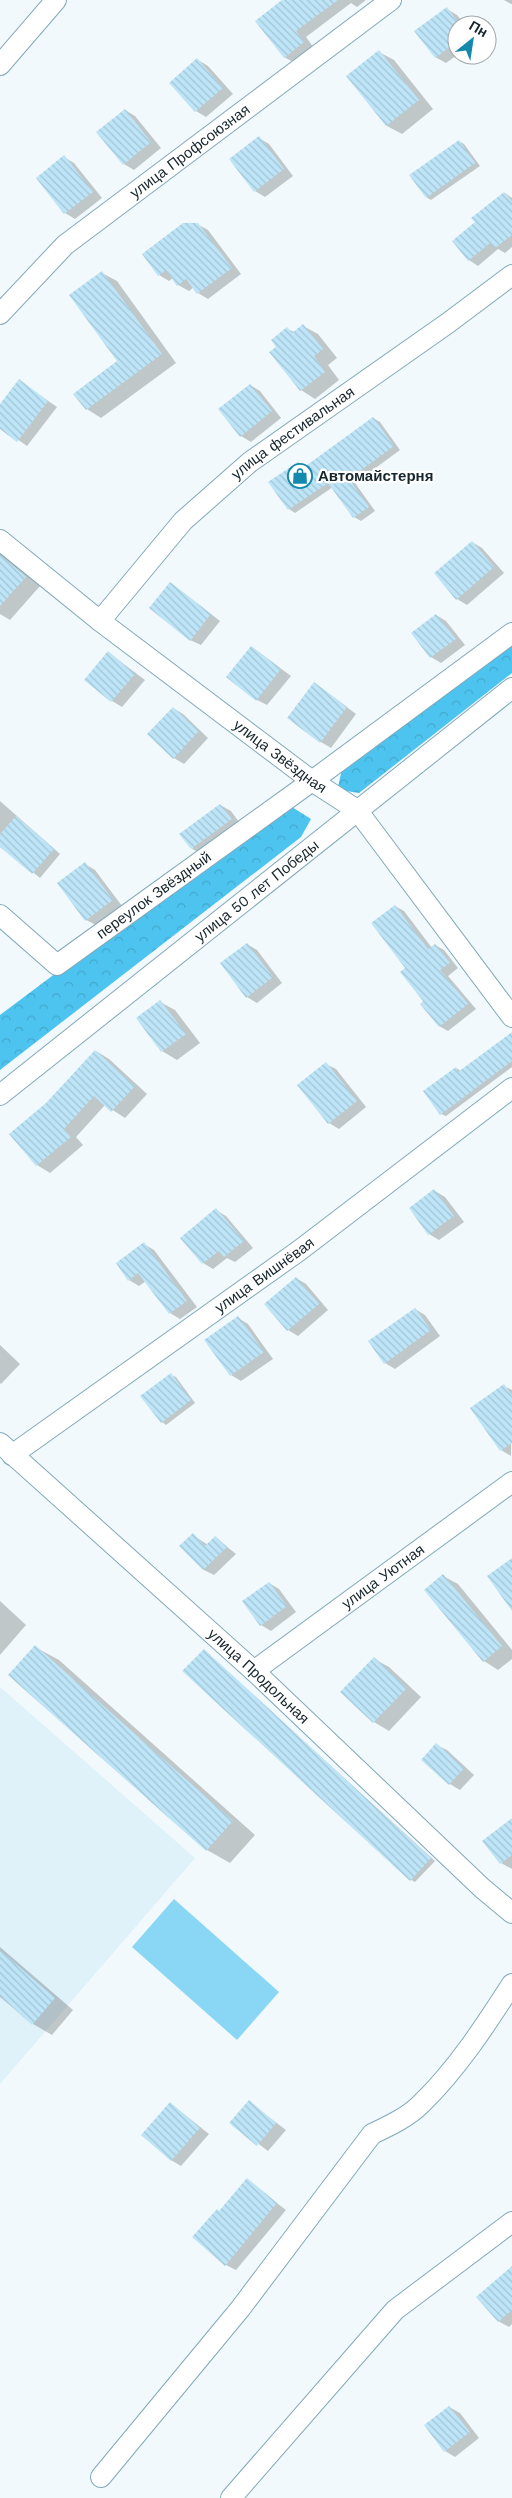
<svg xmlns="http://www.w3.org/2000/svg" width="512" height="2498" font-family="'Work Sans',sans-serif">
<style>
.built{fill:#dff2fa}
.forest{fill:url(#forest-crowns)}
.pitch{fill:#8ad6f5}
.shadow{fill:#0003}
.building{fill:url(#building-back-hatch)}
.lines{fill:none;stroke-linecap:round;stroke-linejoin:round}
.minor-casing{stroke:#83a9b9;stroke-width:22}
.minor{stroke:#fff;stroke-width:20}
.labels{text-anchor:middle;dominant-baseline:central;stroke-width:4.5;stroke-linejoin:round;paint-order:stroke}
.street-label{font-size:15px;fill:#17262d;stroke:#fff}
.poi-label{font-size:15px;font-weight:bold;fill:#17262d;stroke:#fff;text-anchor:start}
</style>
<defs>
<pattern id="forest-crowns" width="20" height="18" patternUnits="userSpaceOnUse" patternTransform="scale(1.25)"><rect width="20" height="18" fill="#4dc4ef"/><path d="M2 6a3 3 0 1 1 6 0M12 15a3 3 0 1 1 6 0" fill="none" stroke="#42a8cd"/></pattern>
<pattern id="building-back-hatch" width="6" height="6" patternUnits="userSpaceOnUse" patternTransform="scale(1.25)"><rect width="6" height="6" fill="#bde5f7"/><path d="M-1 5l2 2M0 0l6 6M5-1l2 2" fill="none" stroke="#a2c4d4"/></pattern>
</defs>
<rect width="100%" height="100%" fill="#f1f9fc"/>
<!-- built -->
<path class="built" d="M0 1687 195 1858 0 2084Z"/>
<!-- forest -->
<g class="forest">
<path d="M512 640V673L359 793 346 791 338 787 342 769Z"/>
<path d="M284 802 311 819 301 837 0 1070V1015Z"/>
</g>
<!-- pitch -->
<path class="pitch" d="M174 1899 279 1992 237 2040 132 1947Z"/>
<!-- shadow -->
<g class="shadow">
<path d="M284 0H366L357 7 351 3 306 37 314 48 295 63 284 57Z"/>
<path d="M504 0H512V4H511Z"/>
<path d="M447 9 457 15 465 25H457V55L446 63 435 57Z"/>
<path d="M379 52 394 60 433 109 402 134 387 126 348 77Z"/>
<path d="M198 60 208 66 233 94 206 117 196 111Z"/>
<path d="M125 110 135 116 161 148 134 170 124 164Z"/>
<path d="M259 138 269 144 293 176 265 197 255 191Z"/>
<path d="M459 141 464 144 480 166 431 200 426 197Z"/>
<path d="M64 157 74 163 102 198 75 219 65 213Z"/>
<path d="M505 193 512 198V247L505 253 498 249 478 266 469 260 476 223Z"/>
<path d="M197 224 208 230 241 274 208 299 198 293 194 287 189 291 178 285 173 278 169 281 159 275Z"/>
<path d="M102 273 117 281 176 363 101 418 87 409 119 362Z"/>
<path d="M303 326 318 334 337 358 328 365 339 380 315 399 301 390 277 347 288 329 294 332Z"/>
<path d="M19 381 57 407 27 446 0 427V406Z"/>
<path d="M250 385 260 391 281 418 251 442 241 436Z"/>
<path d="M373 418 380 422 400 450 355 483 375 511 361 521 354 517 333 487 295 513 289 509 298 463 305 467Z"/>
<path d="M472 542 482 548 504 573 467 605 457 599Z"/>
<path d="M0 551 40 586 10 620 0 614Z"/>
<path d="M171 583 220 621 201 645 190 640Z"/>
<path d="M436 615 446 621 465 645 441 663 431 657 412 633Z"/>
<path d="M252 647 291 676 267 705 257 700Z"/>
<path d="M109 653 145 680 122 707 112 701Z"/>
<path d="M324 690 356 714 331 748 321 742Z"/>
<path d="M173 708 183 714 208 738 184 764 174 758Z"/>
<path d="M0 801 60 854 40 878 0 845Z"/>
<path d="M220 805 231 811 241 825 202 854 192 849Z"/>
<path d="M85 864 95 870 122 906 96 925 86 920Z"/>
<path d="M395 906 404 911 432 948 435 945 444 950 458 968 448 976 476 1009 448 1031 439 1026 407 968Z"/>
<path d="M247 944 257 950 282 983 257 1003 247 997Z"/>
<path d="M160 1002 175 1010 200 1043 177 1060 162 1051 138 1019Z"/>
<path d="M512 1036V1067L446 1116 441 1114 456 1068 461 1071Z"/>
<path d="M96 1051 109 1059 147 1094 125 1118 105 1105 76 1137 83 1145 50 1173 37 1165 47 1104Z"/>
<path d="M326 1064 336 1069 366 1107 339 1129 329 1123Z"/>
<path d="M435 1191 445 1197 464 1222 439 1240 429 1234Z"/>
<path d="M216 1210 226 1216 253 1248 235 1262 227 1258 213 1269 203 1263Z"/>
<path d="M144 1244 154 1250 197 1307 180 1319 170 1313 146 1281 139 1286 129 1280Z"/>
<path d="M296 1278 306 1284 328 1310 298 1336 288 1330Z"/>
<path d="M415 1309 425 1315 440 1336 395 1369 385 1363Z"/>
<path d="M238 1318 248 1324 273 1359 241 1381 231 1375Z"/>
<path d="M0 1345 20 1364 1 1384 0 1383Z"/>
<path d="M171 1375 176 1377 195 1403 166 1425 162 1422Z"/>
<path d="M504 1386 512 1390 511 1456 501 1450Z"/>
<path d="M193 1535 208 1545 216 1538 236 1554 214 1575 204 1570 181 1546Z"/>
<path d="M443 1576 458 1584 512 1650V1659L498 1670 484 1661Z"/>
<path d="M269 1583 279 1589 296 1612 271 1631 261 1625Z"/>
<path d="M0 1601 26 1625 0 1655Z"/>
<path d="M35 1647 59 1660 255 1835 230 1863 207 1850Z"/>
<path d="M204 1650 435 1861 415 1882 411 1880Z"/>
<path d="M374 1659 389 1667 421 1697 389 1731 374 1722Z"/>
<path d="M436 1745 447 1750 474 1775 460 1790 450 1784Z"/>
<path d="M512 1820V1869L501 1863 484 1841Z"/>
<path d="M0 1947 73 2010 52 2035 33 2024 0 1997Z"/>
<path d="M249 2102 286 2130 268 2151 231 2123Z"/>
<path d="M170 2103 209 2134 181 2166 171 2160Z"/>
<path d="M247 2180 286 2210 236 2270 226 2265 220 2212Z"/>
<path d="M512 2272V2324L509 2327 498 2321Z"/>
<path d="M449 2407 460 2413 479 2438 455 2457 445 2451Z"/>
</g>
<!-- building -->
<g class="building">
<path d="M282 0H338L296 31 304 42 284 58 255 21Z"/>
<path d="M447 7 457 21V42L435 58 414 31Z"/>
<path d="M379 50 419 100 386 126 346 76Z"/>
<path d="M197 58 223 88 195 112 169 83Z"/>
<path d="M125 109 151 142 123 165 96 132Z"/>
<path d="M259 136 284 169 254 192 229 159Z"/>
<path d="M459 140 475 163 426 198 409 175Z"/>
<path d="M64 155 93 192 64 214 36 178Z"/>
<path d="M504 192 512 201V235L495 248 490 243 468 261 452 241 475 222 471 218Z"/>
<path d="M183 223H198L232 268 197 294 186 279 177 286 166 270 158 276 142 254Z"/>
<path d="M102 271 162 354 86 410 73 394 117 361 69 295Z"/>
<path d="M303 324 323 349 314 356 325 372 300 391 269 352 276 347 271 340 287 327 292 333Z"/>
<path d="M19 379 48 401 17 442 0 429V404Z"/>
<path d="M250 384 272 411 240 437 218 409Z"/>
<path d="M373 417 394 446 349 479 369 507 353 518 328 483 288 510 268 482 298 462 303 468Z"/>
<path d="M472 541 494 567 456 600 434 573Z"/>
<path d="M0 555 26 577 0 606Z"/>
<path d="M170 582 211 614 190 641 149 608Z"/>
<path d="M436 614 456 639 430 658 411 633Z"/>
<path d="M251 646 281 669 256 701 226 677Z"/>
<path d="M108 651 135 674 111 702 84 680Z"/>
<path d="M314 682 347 707 320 743 287 718Z"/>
<path d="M173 707 199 731 173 759 147 734Z"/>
<path d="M220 804 232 819 191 849 179 834Z"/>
<path d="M16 816 54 849 32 874 0 847V834Z"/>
<path d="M85 862 113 900 85 921 57 883Z"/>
<path d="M395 905 428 949 435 944 450 963 440 970 468 1004 439 1027 420 1004 423 1001 400 972 405 968 371 923Z"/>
<path d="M247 943 273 977 246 998 220 963Z"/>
<path d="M160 1000 186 1034 161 1052 136 1018Z"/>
<path d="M512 1032V1061L440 1115 423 1091 456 1067 458 1072Z"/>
<path d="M95 1050 135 1086 111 1112 94 1096 64 1129 71 1137 36 1166 9 1134 46 1103Z"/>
<path d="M326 1062 357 1101 328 1124 297 1085Z"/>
<path d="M434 1189 454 1216 428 1235 409 1208Z"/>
<path d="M216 1208 244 1241 224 1257 219 1251 202 1264 180 1238Z"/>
<path d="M144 1242 187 1301 169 1314 138 1273 128 1281 116 1263Z"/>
<path d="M296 1277 319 1304 287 1331 264 1304Z"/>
<path d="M415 1308 431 1330 384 1364 368 1341Z"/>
<path d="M238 1316 264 1352 230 1376 204 1340Z"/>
<path d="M171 1373 191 1400 161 1423 140 1396Z"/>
<path d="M504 1384 512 1395V1443L500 1451 470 1408Z"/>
<path d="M193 1533 205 1546 215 1536 227 1547 203 1570 179 1546Z"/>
<path d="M512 1558V1611L487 1576Z"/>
<path d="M443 1574 502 1646 483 1662 424 1590Z"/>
<path d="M269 1582 287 1606 260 1626 242 1601Z"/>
<path d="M35 1645 233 1821 206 1851 8 1675Z"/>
<path d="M204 1649 431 1858 410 1881 182 1671Z"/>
<path d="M374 1657 407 1688 373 1723 340 1692Z"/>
<path d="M436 1743 464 1768 449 1785 421 1760Z"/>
<path d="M512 1818V1855L500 1864 482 1841Z"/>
<path d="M0 1950 55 1998 32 2025 0 1996Z"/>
<path d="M249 2100 276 2123 257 2146 229 2123Z"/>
<path d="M170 2102 200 2128 171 2161 141 2135Z"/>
<path d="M247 2178 277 2203 225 2266 192 2237 217 2209 219 2211Z"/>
<path d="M512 2266V2310L498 2322 476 2297Z"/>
<path d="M449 2406 470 2432 444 2452 424 2425Z"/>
</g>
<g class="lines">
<defs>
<g id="minor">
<path d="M0 65 56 0"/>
<path id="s1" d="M0 314 65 245 391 0"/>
<path id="s2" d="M0 540 100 621 312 781 357 810 512 1017"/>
<path id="s3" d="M100 621 183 521 250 462 448 323 512 275"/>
<path id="s4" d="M0 915 57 965 312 781 512 633"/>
<path id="s5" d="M0 1095 512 688"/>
<path id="s6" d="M0 1443 254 1671 482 1888 512 1913"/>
<path id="s7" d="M12 1455 300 1250 512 1088"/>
<path id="s8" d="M254 1671 512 1482"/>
<path d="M101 2477 240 2309 372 2134C389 2126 408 2117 421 2104 457 2069 485 2026 512 1984"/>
<path d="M231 2498 395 2310 512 2222"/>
</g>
</defs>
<!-- minor casing -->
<use href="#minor" class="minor-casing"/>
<!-- minor -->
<use href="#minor" class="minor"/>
</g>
<!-- icons -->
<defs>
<symbol id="shop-ring" viewBox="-11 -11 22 22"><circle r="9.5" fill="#fff" stroke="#1389ad" stroke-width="1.5"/><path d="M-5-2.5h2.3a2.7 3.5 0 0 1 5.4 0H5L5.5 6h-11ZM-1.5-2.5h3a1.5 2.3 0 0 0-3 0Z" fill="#1389ad"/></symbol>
</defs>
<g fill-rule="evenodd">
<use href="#shop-ring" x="286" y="462" width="28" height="28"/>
</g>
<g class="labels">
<!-- street labels -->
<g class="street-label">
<text stroke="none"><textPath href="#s1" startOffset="251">улица Профсоюзная</textPath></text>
<text stroke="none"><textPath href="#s3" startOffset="271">улица фестивальная</textPath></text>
<text stroke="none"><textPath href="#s2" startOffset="354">улица Звёздная</textPath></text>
<text stroke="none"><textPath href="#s5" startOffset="328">улица 50 лет Победы</textPath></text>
<text stroke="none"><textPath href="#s4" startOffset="195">переулок Звёздный</textPath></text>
<text stroke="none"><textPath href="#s7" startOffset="310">улица Вишнёвая</textPath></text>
<text stroke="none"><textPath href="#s8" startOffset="160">улица Уютная</textPath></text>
<text stroke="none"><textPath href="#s6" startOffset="348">улица Продольная</textPath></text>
</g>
<!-- poi labels -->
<g class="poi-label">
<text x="318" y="476">Автомайстерня</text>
</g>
</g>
<!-- north arrow -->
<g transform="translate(472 40) rotate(30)"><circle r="24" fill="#ffffff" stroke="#a2a8ab"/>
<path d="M0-4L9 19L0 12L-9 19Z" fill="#1389ad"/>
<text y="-8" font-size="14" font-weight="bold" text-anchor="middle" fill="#17262d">Пн</text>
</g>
</svg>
